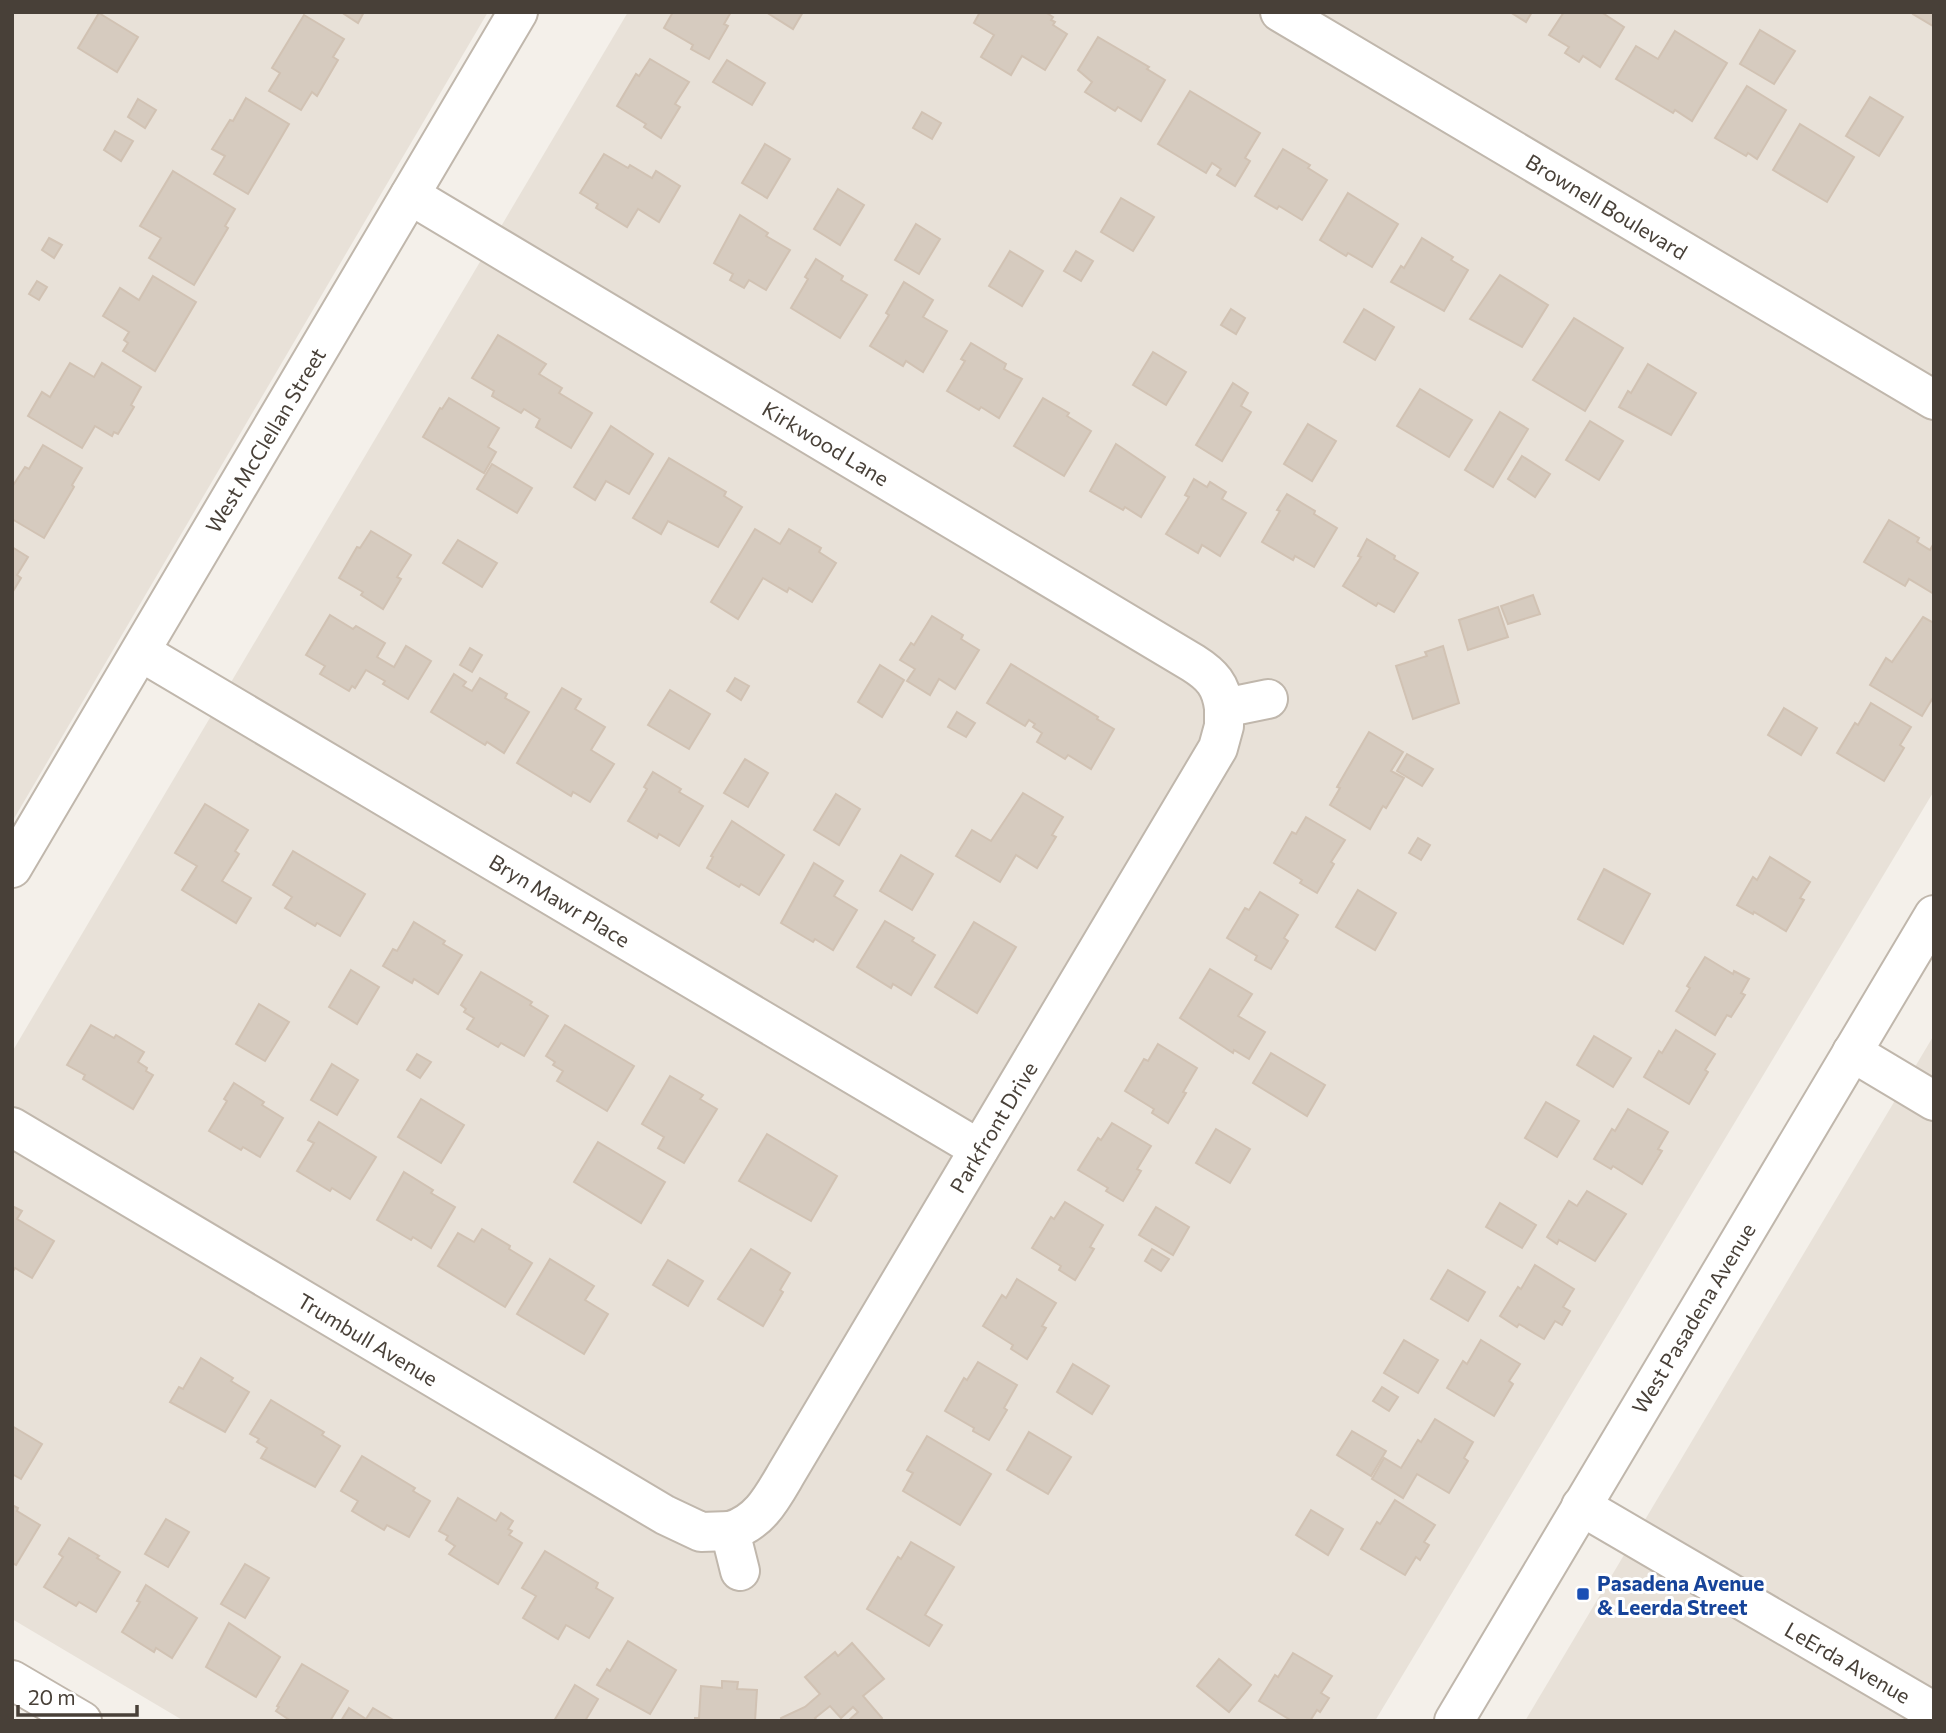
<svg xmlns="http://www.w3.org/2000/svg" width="1946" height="1733" font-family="Commissioner,sans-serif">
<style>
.residential{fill:#e8e1d8}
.building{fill:#d6cbbf;stroke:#d1c2b3;stroke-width:2}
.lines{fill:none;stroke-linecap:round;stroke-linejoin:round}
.minor-casing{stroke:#c0b7ac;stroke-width:42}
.minor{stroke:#fff;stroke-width:38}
.transit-dot{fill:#1a4fb4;stroke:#fff;stroke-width:2.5}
.labels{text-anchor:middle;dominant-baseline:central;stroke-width:6;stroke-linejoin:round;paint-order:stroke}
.street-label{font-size:21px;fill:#484038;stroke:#fff}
.transit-label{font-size:21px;font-weight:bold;fill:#164399;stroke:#fff;text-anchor:start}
</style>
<rect width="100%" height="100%" fill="#f4f0ea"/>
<!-- residential -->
<g class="residential">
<path d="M12 12H488L12 822Z"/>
<path d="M628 12H1934V791L1375 1721H184L12 1619V1052Z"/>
<path d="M1934 1035V1721H1525Z"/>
</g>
<!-- building -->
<g class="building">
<path d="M341 12H364L358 23Z"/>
<path d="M673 12H731L724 24 728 26 709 59 691 49 693 45 664 28Z"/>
<path d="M766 12H803L793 29Z"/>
<path d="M980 12H1045L1053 17 1051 20 1055 22 1053 25 1067 34 1045 70 1022 56 1011 75 981 57 994 35 974 23Z"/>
<path d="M1510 12H1532L1526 22Z"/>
<path d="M1564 12H1601L1624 27 1600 67 1583 56 1579 62 1565 53 1569 47 1549 35Z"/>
<path d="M1914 12H1934L1933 26 1913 14Z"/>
<path d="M99 13 138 37 117 72 78 48Z"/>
<path d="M304 15 344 39 333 57 338 60 317 96 312 92 301 110 269 91 280 73 272 68Z"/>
<path d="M1760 30 1795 51 1774 84 1740 64Z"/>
<path d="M1675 31 1727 63 1692 121 1675 110 1673 113 1616 79 1636 46 1658 59Z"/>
<path d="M1098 37 1149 67 1147 69 1165 80 1141 121 1118 107 1115 111 1085 92 1092 82 1078 70Z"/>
<path d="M650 59 689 82 675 104 680 107 661 138 644 127 646 124 617 106 636 74 639 76Z"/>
<path d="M727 60 765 83 752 105 713 82Z"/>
<path d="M1747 86 1786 110 1757 159 1748 153 1746 156 1715 138Z"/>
<path d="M1190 91 1260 133 1245 158 1250 161 1235 186 1217 175 1221 169 1212 163 1206 173 1158 144Z"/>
<path d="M1870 97 1903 117 1879 156 1846 136Z"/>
<path d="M246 98 289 124 248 194 214 174 225 156 212 149 230 120 233 121Z"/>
<path d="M138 99 156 110 145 128 128 117Z"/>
<path d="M922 112 941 123 932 139 913 128Z"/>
<path d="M1800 124 1854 157 1827 202 1773 170Z"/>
<path d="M115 131 133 141 121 161 104 150Z"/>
<path d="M765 144 790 159 767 198 742 183Z"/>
<path d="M1283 149 1310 165 1308 168 1327 180 1302 220 1279 206 1277 209 1255 196Z"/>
<path d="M604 154 628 168 630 165 652 178 656 171 680 186 659 222 638 209 627 227 596 208 598 204 580 193Z"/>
<path d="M173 171 235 209 225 226 228 228 194 285 149 258 161 238 140 226Z"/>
<path d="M838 189 864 205 840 245 814 229Z"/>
<path d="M1348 193 1398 224 1372 267 1348 253 1346 256 1320 240Z"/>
<path d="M1121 198 1154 217 1133 251 1101 232Z"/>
<path d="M740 215 768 233 766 236 790 250 766 290 749 280 744 288 730 280 733 274 714 263Z"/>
<path d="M916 224 940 239 919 274 895 260Z"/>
<path d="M49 238 62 245 54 258 42 250Z"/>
<path d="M1422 238 1453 257 1451 260 1468 270 1444 311 1391 282 1401 266 1404 268Z"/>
<path d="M1010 251 1043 271 1022 306 989 286Z"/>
<path d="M1076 251 1093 261 1081 281 1064 271Z"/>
<path d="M816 259 843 276 841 280 867 295 840 338 791 308 808 279 805 277Z"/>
<path d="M1500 275 1548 305 1522 347 1470 319Z"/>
<path d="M153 276 196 302 155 371 123 351 128 343 124 340 129 332 103 316 120 288 139 300Z"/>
<path d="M37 281 47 287 39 300 29 294Z"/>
<path d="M904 282 933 300 923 317 947 331 923 372 906 361 903 366 870 346 889 315 886 313Z"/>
<path d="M1231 309 1245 318 1236 334 1221 325Z"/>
<path d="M1364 309 1394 327 1375 360 1344 342Z"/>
<path d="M1574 318 1623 348 1585 411 1533 380Z"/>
<path d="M498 335 546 364 539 374 562 388 559 393 592 413 571 448 536 427 540 419 524 409 521 413 492 396 494 391 472 378Z"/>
<path d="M971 343 1006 364 1004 369 1022 379 999 418 981 407 979 410 947 391 965 361 961 359Z"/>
<path d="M1153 352 1186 372 1166 405 1133 385Z"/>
<path d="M70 363 94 377 102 363 141 387 131 405 134 407 118 434 114 432 112 436 95 426 82 448 28 416 42 392 50 397Z"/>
<path d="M1648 364 1696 393 1671 435 1619 407 1628 391 1631 393Z"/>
<path d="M1233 383 1248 393 1241 406 1251 412 1222 461 1196 445Z"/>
<path d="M1420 389 1472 420 1449 457 1397 426Z"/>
<path d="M449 398 499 428 488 447 496 452 484 473 423 437 440 408 442 409Z"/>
<path d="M1043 398 1069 413 1067 416 1091 431 1064 476 1014 446Z"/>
<path d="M1500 412 1528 429 1493 487 1465 470Z"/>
<path d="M1590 421 1623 441 1599 480 1566 460Z"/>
<path d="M1308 424 1336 441 1312 481 1284 464Z"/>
<path d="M611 426 653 454 629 494 606 481 595 500 574 487Z"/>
<path d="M1116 444 1165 477 1141 517 1125 507 1123 510 1090 491Z"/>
<path d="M43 445 82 468 72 485 74 487 44 538 12 519V487L25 467 29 469Z"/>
<path d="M1522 456 1550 474 1535 497 1508 479Z"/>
<path d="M669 458 726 492 724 496 742 507 718 547 668 521 661 534 633 518Z"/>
<path d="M492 464 532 488 517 513 477 489Z"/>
<path d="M1194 479 1207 487 1210 482 1226 492 1222 499 1246 513 1220 556 1202 545 1198 553 1166 534 1189 497 1185 495Z"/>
<path d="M1287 494 1315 511 1314 514 1337 528 1314 567 1295 556 1293 560 1262 542 1280 511 1277 510Z"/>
<path d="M1889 520 1919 538 1917 542 1930 550 1934 543V594L1909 579 1905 586 1864 562Z"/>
<path d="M755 529 780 544 789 529 821 548 819 552 836 563 812 602 789 588 787 592 763 578 738 619 711 602Z"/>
<path d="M371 531 411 555 397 577 401 579 383 609 361 595 363 592 339 578 357 547 360 548Z"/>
<path d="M1367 539 1395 556 1394 559 1418 573 1394 612 1378 603 1376 606 1343 586 1361 557 1358 556Z"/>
<path d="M458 540 497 563 482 587 443 563Z"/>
<path d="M12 547 28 557 17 575 21 578 12 593Z"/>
<path d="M1533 595 1540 614 1508 624 1501 606Z"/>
<path d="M1498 607 1508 637 1468 650 1459 620Z"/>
<path d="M330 615 353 629 356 626 385 643 377 657 394 667 406 646 431 661 408 699 383 684 385 681 366 670 355 688 352 686 349 691 320 674 325 666 306 655Z"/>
<path d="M932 616 963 635 961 639 979 650 955 689 939 679 930 695 907 681 915 669 900 660 911 643 914 645Z"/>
<path d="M1923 617 1934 623V696L1922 716 1870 685 1886 658 1892 662Z"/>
<path d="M1443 646 1459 703 1413 719 1396 666 1427 656 1425 652Z"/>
<path d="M470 648 482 655 472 672 460 665Z"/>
<path d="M1011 664 1098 717 1097 719 1114 729 1091 769 1068 755 1065 759 1037 742 1042 733 1033 727 1035 724 1029 720 1025 726 987 703Z"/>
<path d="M880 665 904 680 882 717 858 702Z"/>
<path d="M454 674 466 682 463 686 472 691 480 678 507 694 505 698 529 712 504 753 487 742 485 745 431 712Z"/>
<path d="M735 678 749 686 741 700 727 691Z"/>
<path d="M562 688 581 699 575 709 605 727 591 750 614 764 590 802 573 792 571 796 517 763Z"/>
<path d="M670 690 710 714 689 749 648 725Z"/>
<path d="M1871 703 1911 727 1900 745 1904 748 1884 781 1837 753 1855 723 1858 725Z"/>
<path d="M1784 708 1817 728 1801 755 1768 735Z"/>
<path d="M957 712 975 723 966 737 948 727Z"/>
<path d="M1369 732 1403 752 1391 771 1404 778 1386 808 1383 806 1370 829 1330 805 1340 788 1337 787Z"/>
<path d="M1407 754 1433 769 1422 786 1397 771Z"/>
<path d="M745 759 768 773 748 807 724 793Z"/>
<path d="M653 772 681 789 679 792 703 806 679 846 659 834 657 838 628 821 647 789 644 787Z"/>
<path d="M1023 793 1063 817 1052 835 1056 837 1037 868 1016 855 1000 882 956 856 972 830 991 841Z"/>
<path d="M836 794 860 809 839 845 814 830Z"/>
<path d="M205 804 248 830 235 851 239 854 222 881 251 898 236 923 182 890 197 866 175 853Z"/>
<path d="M1306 817 1345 840 1331 862 1334 864 1317 893 1300 883 1302 880 1274 863 1292 832 1296 834Z"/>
<path d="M732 821 784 855 759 895 741 884 739 887 707 868 713 857 711 856Z"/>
<path d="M1418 838 1430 845 1421 860 1409 853Z"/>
<path d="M293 851 365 894 340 936 317 923 315 926 285 908 292 897 273 885Z"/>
<path d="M901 855 933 874 912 910 880 891Z"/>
<path d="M1770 857 1810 882 1800 898 1804 900 1786 931 1754 912 1753 914 1737 905 1753 877 1757 880Z"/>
<path d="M814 863 843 881 834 896 857 910 833 950 815 939 813 942 781 923Z"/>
<path d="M1604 869 1650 894 1623 944 1578 919Z"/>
<path d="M1358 890 1396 913 1375 950 1336 927Z"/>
<path d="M1260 892 1298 915 1284 938 1288 941 1271 969 1255 960 1257 956 1227 938 1245 908 1249 910Z"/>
<path d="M885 921 914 938 912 941 935 955 911 995 893 984 891 988 857 967Z"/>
<path d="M414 922 445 941 443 944 462 955 438 994 414 979 412 983 383 966 393 949 397 951Z"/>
<path d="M974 922 1016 947 977 1013 935 987Z"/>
<path d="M1705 957 1733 974 1734 971 1749 979 1741 993 1745 995 1731 1017 1727 1015 1715 1035 1676 1011 1690 988 1687 986Z"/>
<path d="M1210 969 1252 994 1238 1016 1265 1032 1249 1059 1234 1050 1233 1053 1180 1018Z"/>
<path d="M351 970 379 987 357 1024 329 1007Z"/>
<path d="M481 972 532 1002 530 1005 548 1016 524 1056 501 1043 498 1047 467 1029 474 1018 464 1012 466 1009 461 1005Z"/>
<path d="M259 1004 289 1022 265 1061 236 1044Z"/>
<path d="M91 1025 114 1038 116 1035 144 1052 138 1062 147 1068 146 1071 153 1075 133 1109 83 1079 85 1075 67 1065Z"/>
<path d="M565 1025 634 1066 607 1111 557 1081 563 1071 553 1065 555 1062 546 1056Z"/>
<path d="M1676 1030 1715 1054 1705 1070 1708 1072 1689 1104 1644 1077 1659 1051 1662 1053Z"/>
<path d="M1594 1036 1631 1058 1613 1087 1577 1065Z"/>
<path d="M1158 1044 1197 1068 1183 1092 1186 1093 1168 1123 1152 1113 1154 1109 1125 1091 1144 1059 1148 1061Z"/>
<path d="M1271 1053 1325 1085 1307 1116 1253 1083Z"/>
<path d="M417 1054 431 1062 420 1078 407 1070Z"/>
<path d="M332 1064 358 1080 337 1115 311 1100Z"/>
<path d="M670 1076 703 1095 700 1099 717 1109 684 1163 658 1148 664 1137 642 1124Z"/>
<path d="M234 1083 264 1102 262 1105 283 1118 260 1157 243 1147 241 1150 209 1131 227 1101 224 1099Z"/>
<path d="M421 1099 464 1125 441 1163 398 1137Z"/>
<path d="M1546 1102 1579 1121 1557 1157 1525 1138Z"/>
<path d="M1628 1109 1668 1132 1658 1149 1662 1151 1642 1184 1613 1166 1611 1169 1594 1159 1612 1129 1615 1131Z"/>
<path d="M319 1122 376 1157 350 1199 332 1188 330 1191 297 1171 314 1143 308 1140Z"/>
<path d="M1112 1123 1151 1146 1137 1169 1141 1171 1123 1201 1106 1191 1108 1188 1078 1170 1098 1138 1101 1140Z"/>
<path d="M1216 1129 1250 1149 1230 1183 1196 1163Z"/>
<path d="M767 1134 837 1176 811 1221 739 1181Z"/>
<path d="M598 1142 665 1182 641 1223 574 1182Z"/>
<path d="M404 1172 433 1190 431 1193 455 1207 431 1248 413 1237 411 1240 377 1220Z"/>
<path d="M1587 1191 1626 1214 1595 1261 1559 1240 1557 1244 1547 1237 1569 1201 1577 1206Z"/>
<path d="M1065 1202 1103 1225 1090 1247 1094 1249 1075 1280 1059 1270 1061 1266 1032 1248 1051 1217 1054 1219Z"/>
<path d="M1500 1203 1536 1225 1522 1248 1486 1227Z"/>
<path d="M12 1206 22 1211 17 1219 54 1241 32 1278 15 1268 12 1273Z"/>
<path d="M1156 1207 1189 1227 1173 1255 1139 1235Z"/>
<path d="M482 1229 510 1246 509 1249 532 1263 505 1307 438 1266 458 1233 474 1242Z"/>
<path d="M751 1249 790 1273 780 1290 783 1292 763 1326 718 1299Z"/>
<path d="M1152 1249 1169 1259 1161 1271 1145 1261Z"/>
<path d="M550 1259 594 1286 585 1300 608 1314 584 1354 517 1314Z"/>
<path d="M668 1260 703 1281 688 1306 653 1285Z"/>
<path d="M1535 1265 1574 1289 1563 1307 1570 1311 1562 1325 1555 1321 1544 1339 1519 1324 1517 1327 1500 1316 1518 1287 1521 1289Z"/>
<path d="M1448 1270 1485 1292 1468 1321 1431 1299Z"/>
<path d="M1017 1279 1056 1303 1042 1326 1046 1328 1027 1359 1011 1349 1013 1345 983 1326 1002 1295 1006 1298Z"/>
<path d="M1404 1340 1438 1360 1418 1393 1384 1373Z"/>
<path d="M1481 1340 1520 1364 1509 1381 1513 1384 1494 1416 1447 1388 1463 1361 1467 1364Z"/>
<path d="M201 1358 233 1378 231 1381 249 1392 225 1432 170 1402 179 1387 183 1389Z"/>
<path d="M978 1362 1017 1385 1004 1408 1007 1410 989 1440 973 1431 974 1428 945 1411 964 1378 967 1380Z"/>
<path d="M1073 1364 1109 1386 1092 1414 1057 1392Z"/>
<path d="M1382 1387 1398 1397 1389 1411 1373 1401Z"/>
<path d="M271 1400 324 1432 322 1435 340 1446 315 1487 261 1458 267 1448 257 1442 259 1439 250 1434Z"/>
<path d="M1435 1419 1473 1442 1464 1458 1468 1461 1449 1493 1417 1474 1403 1498 1372 1479 1384 1458 1401 1468 1418 1440 1421 1442Z"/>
<path d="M12 1426 42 1444 21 1479 12 1474Z"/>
<path d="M1352 1431 1386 1451 1371 1476 1337 1455Z"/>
<path d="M1029 1432 1071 1457 1048 1494 1007 1470Z"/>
<path d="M927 1436 991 1474 960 1525 903 1491 913 1473 907 1470Z"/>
<path d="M362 1456 415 1488 413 1491 430 1501 409 1537 387 1525 384 1530 352 1511 358 1501 341 1491Z"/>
<path d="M458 1498 496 1521 501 1513 513 1521 508 1529 512 1531 509 1535 522 1543 498 1584 449 1554 455 1546 446 1540 448 1536 439 1531Z"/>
<path d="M1395 1500 1435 1525 1424 1542 1429 1545 1420 1560 1416 1557 1405 1575 1361 1549 1377 1522 1380 1524Z"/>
<path d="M12 1505 18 1508 17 1511 40 1525 16 1565 12 1563Z"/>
<path d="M1311 1510 1343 1529 1328 1555 1296 1535Z"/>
<path d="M166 1519 189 1532 168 1567 145 1554Z"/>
<path d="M69 1538 99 1556 97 1558 120 1572 96 1612 79 1602 76 1606 44 1587 63 1557 59 1554Z"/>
<path d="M911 1542 954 1567 925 1615 942 1625 929 1646 867 1609 898 1557 901 1559Z"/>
<path d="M545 1551 598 1583 596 1588 613 1598 589 1638 566 1625 558 1639 523 1618 536 1596 522 1588Z"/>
<path d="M245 1564 269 1578 245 1618 221 1604Z"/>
<path d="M146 1585 197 1618 172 1658 156 1648 154 1652 122 1632 140 1602 137 1601Z"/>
<path d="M229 1623 280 1657 256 1697 206 1667Z"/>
<path d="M628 1641 676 1670 650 1714 597 1685 607 1669 610 1671Z"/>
<path d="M852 1643 884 1679 863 1696 882 1718 880 1721H848L858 1712 853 1707 841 1718 830 1706 815 1718 817 1721H782L781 1718 805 1707 820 1694 805 1677 835 1652 838 1656Z"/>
<path d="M1293 1653 1332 1676 1321 1693 1329 1698 1320 1712 1317 1710 1310 1721H1292L1259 1701 1275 1675 1278 1677Z"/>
<path d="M1219 1659 1251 1685 1229 1712 1197 1686Z"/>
<path d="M302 1664 348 1691 330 1721H291L276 1711 279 1707 277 1706Z"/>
<path d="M722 1681 738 1682 737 1689 757 1690 755 1721H695V1718H699L701 1686 722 1688Z"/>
<path d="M575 1685 598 1699 585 1721H554Z"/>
<path d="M349 1708 366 1719 373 1708 395 1721H341Z"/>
</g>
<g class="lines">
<defs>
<g id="minor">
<path d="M1280 12 1934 400"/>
<path d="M410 195 1193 663C1212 675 1221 685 1224 708"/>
<path d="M141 652 979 1149"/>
<path d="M12 868 518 12"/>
<path d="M1852 1052 1934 1101"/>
<path d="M12 1127 665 1515 701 1532 730 1531"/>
<path d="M1581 1506 1934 1712"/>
<path d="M740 1571 730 1531C759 1523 772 1498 786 1474L1218 748 1224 726V708L1268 699"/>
<path d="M12 1680 82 1721"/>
<path d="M1454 1721 1934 915"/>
</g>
</defs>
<!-- minor casing -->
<use href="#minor" class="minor-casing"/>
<!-- minor -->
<use href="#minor" class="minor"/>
</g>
<!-- markers -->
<rect class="transit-dot" x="1576" y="1587" width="14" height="14" rx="3.5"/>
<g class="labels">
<!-- street labels -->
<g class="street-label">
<text transform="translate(1607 206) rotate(31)">Brownell Boulevard</text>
<text transform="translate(265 440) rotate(-59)">West McClellan Street</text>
<text transform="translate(826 443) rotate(31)">Kirkwood Lane</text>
<text transform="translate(560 900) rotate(31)">Bryn Mawr Place</text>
<text transform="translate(993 1127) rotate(-59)">Parkfront Drive</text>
<text transform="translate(1693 1318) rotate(-59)">West Pasadena Avenue</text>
<text transform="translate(368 1339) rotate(31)">Trumbull Avenue</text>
<text transform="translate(1848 1662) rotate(30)">LeErda Avenue</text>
</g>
<!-- transit labels -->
<g class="transit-label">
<text x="1597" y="1582">Pasadena Avenue<tspan x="1597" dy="24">&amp; Leerda Street</tspan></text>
</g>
</g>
<!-- border -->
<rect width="1946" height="1733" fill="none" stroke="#484038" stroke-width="28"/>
<!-- scale -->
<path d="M18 1705v10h119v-10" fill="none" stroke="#484038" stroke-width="3.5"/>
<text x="28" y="1705" font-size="21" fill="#484038" stroke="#ffffff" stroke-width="5" paint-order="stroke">20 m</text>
</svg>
